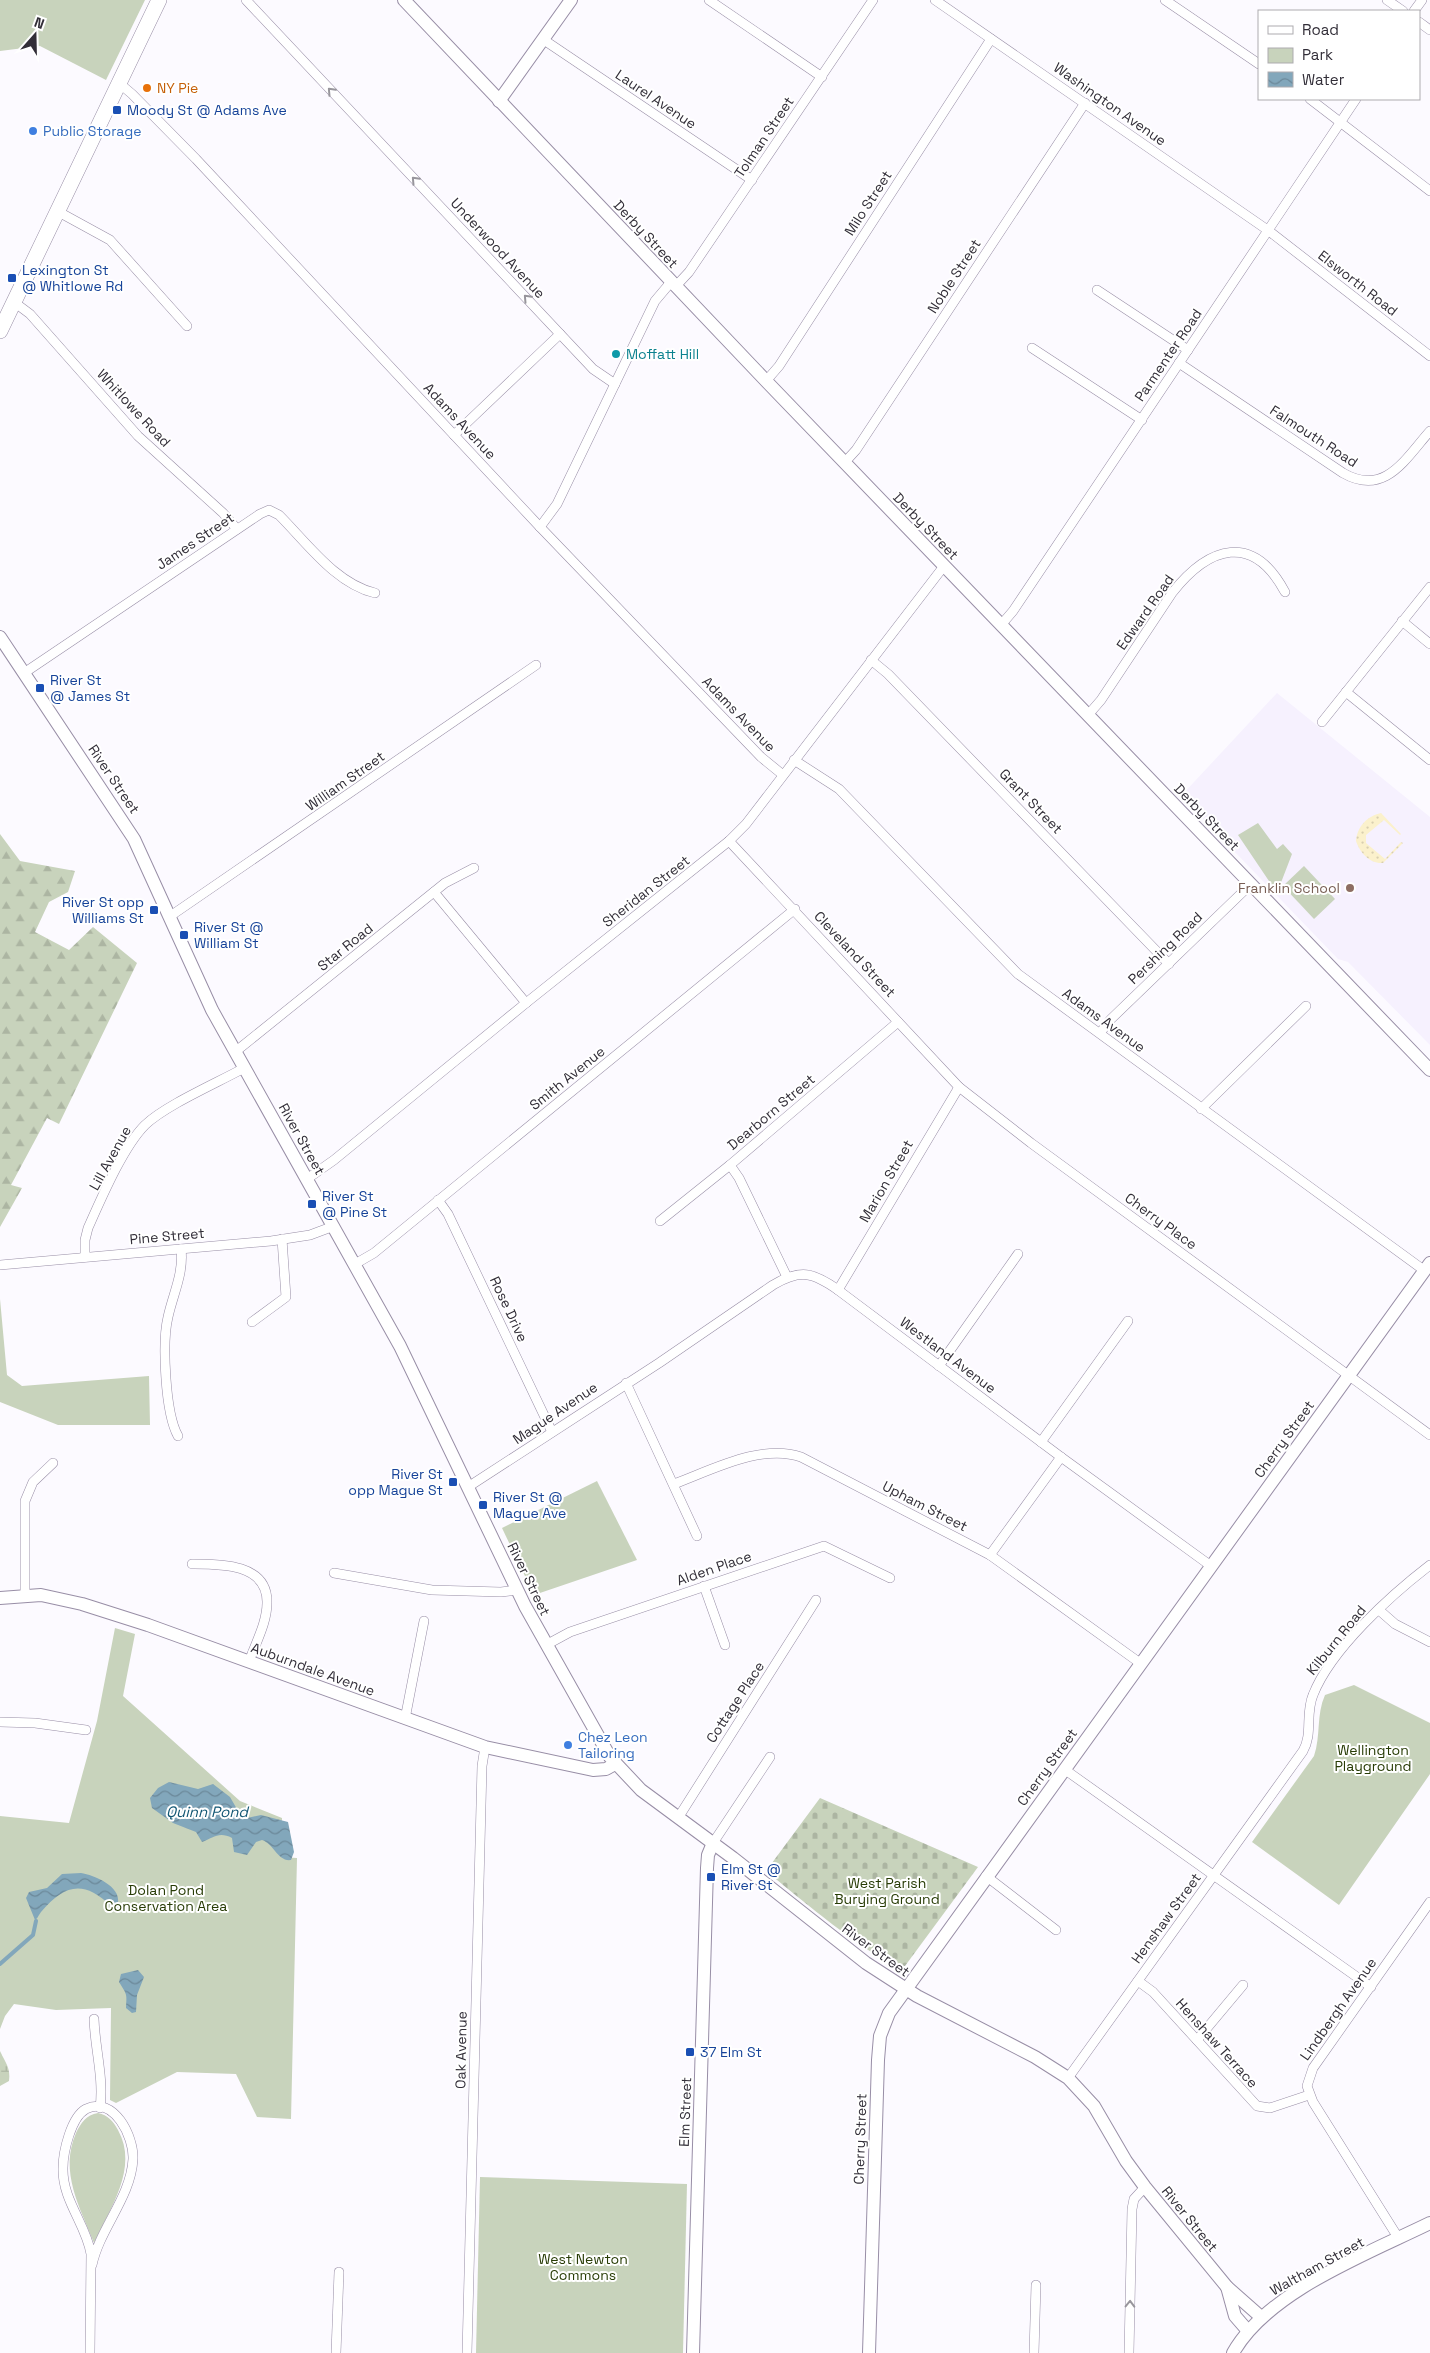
<svg xmlns="http://www.w3.org/2000/svg" width="1430" height="2353" font-family="'Space Grotesk',sans-serif">
<style>
.built{fill:#f6f1fe}
.forest{fill:url(#forest-firs)}
.wetland{fill:url(#wetland-marsh)}
.sand{fill:url(#sand-dots)}
.cemetery{fill:url(#cemetery-stones)}
.green{fill:#c8d3bc}
.water{fill:url(#water-waves)}
.lines{fill:none;stroke-linecap:round;stroke-linejoin:round}
.stream{stroke:#82a7bb;stroke-width:4}
.street-casing{stroke:#988ea6;stroke-width:10}
.secondary-casing{stroke:#988ea6;stroke-width:14}
.primary-casing{stroke:#988ea6;stroke-width:16}
.street{stroke:#fff;stroke-width:9}
.secondary{stroke:#fff;stroke-width:12}
.primary{stroke:#fff;stroke-width:15}
.oneway{stroke:#98969c}
.food-dot{fill:#e8710a;stroke:#fff;stroke-width:2}
.transit-dot{fill:#1a4fb4;stroke:#fff;stroke-width:2}
.shop-dot{fill:#3f7fe0;stroke:#fff;stroke-width:2}
.culture-dot{fill:#0f9aa8;stroke:#fff;stroke-width:2}
.education-dot{fill:#8d6e63;stroke:#fff;stroke-width:2}
.labels{text-anchor:middle;dominant-baseline:central;stroke-width:4;stroke-linejoin:round;paint-order:stroke}
.food-label{font-size:14px;fill:#c56008;stroke:#fff;text-anchor:start}
.street-label{font-size:14px;fill:#322e38;stroke:#fff}
.transit-label{font-size:14px;fill:#164399;stroke:#fff;text-anchor:start}
.shop-label{font-size:14px;fill:#366cbe;stroke:#fff;text-anchor:start}
.culture-label{font-size:14px;fill:#0d838f;stroke:#fff;text-anchor:start}
.education-label{font-size:14px;fill:#785e54;stroke:#fff;text-anchor:end}
.park-label{font-size:14px;fill:#283c06;stroke:#fff}
.water-label{font-size:15px;font-style:italic;fill:#115673;stroke:#fff}
</style>
<defs>
<pattern id="forest-firs" width="22" height="20" patternUnits="userSpaceOnUse" patternTransform="scale(1.25)"><rect width="22" height="20" fill="#c8d3bc"/><path d="M5 1l3.5 6h-7zM16 11l3.5 6h-7z" fill="#acb5a2"/></pattern>
<pattern id="wetland-marsh" width="20" height="14" patternUnits="userSpaceOnUse" patternTransform="scale(1.25)"><rect width="20" height="14" fill="#c8d3bc"/><path d="M1 5h8M5 5V1M11 12h8M15 12V8" fill="none" stroke="#acb5a2"/></pattern>
<pattern id="sand-dots" width="8" height="8" patternUnits="userSpaceOnUse" patternTransform="scale(1.25)"><rect width="8" height="8" fill="#fbf1cc"/><path d="M2 2h.1M6 6h.1" fill="none" stroke="#d8cfb0" stroke-width="1.8" stroke-linecap="round"/></pattern>
<pattern id="cemetery-stones" width="16" height="16" patternUnits="userSpaceOnUse" patternTransform="scale(1.25)"><rect width="16" height="16" fill="#c8d3bc"/><path d="M2 7V4a2 2 0 0 1 4 0v3zM10 15v-3a2 2 0 0 1 4 0v3z" fill="#acb5a2"/></pattern>
<pattern id="water-waves" width="16" height="10" patternUnits="userSpaceOnUse" patternTransform="scale(1.25)"><rect width="16" height="10" fill="#82a7bb"/><path d="M0 5q4-4 8 0t8 0" fill="none" stroke="#6b8899"/></pattern>
</defs>
<rect width="100%" height="100%" fill="#fcfaff"/>
<!-- built -->
<path class="built" d="M1277 693 1430 817V1045L1348 962 1338 959 1181 796Z"/>
<!-- forest -->
<path class="forest" d="M0 834 20 861 75 871 68 892 49 902 35 932 69 950 93 927 137 963 59 1124 47 1118 11 1185 22 1188 0 1227Z"/>
<!-- wetland -->
<path class="wetland" d="M0 2051C5 2062 11 2068 9 2081L0 2086Z"/>
<!-- sand -->
<path class="sand" d="M1381 813 1401 834 1400 835 1384 820 1366 835V843L1385 859 1401 842 1403 843 1383 863C1370 864 1360 853 1356 841 1357 827 1367 816 1381 813Z"/>
<!-- cemetery -->
<path class="cemetery" d="M820 1798 978 1867 905 1966C888 1974 785 1886 766 1871Z"/>
<!-- green -->
<g class="green">
<path d="M0 0H145L106 80 40 46 0 51Z"/>
<path d="M1258 823 1277 849 1283 844 1292 854 1277 893 1238 835Z"/>
<path d="M1304 866 1335 899 1314 919 1283 886Z"/>
<path d="M0 1299 7 1375 22 1386 149 1376 150 1425H58L0 1402Z"/>
<path d="M597 1481 637 1560 534 1595 502 1528Z"/>
<path d="M115 1628 135 1634 123 1696 240 1801 282 1818 281 1857 297 1858 291 2119 257 2117 236 2074 177 2072 116 2103 110 2100 111 2008 56 2010 14 2004 5 2016 0 2029V1816L69 1823 97 1721Z"/>
<path d="M1354 1685 1430 1723V1774L1339 1905 1252 1842 1314 1756C1321 1736 1316 1715 1325 1695Z"/>
<path d="M98 2113C108 2115 113 2121 118 2130 139 2168 110 2208 94 2243 80 2207 59 2172 76 2133 81 2123 86 2115 98 2113Z"/>
<path d="M480 2177 687 2184 683 2353H476Z"/>
</g>
<!-- water -->
<g class="water">
<path d="M169 1782 198 1789 213 1784 230 1797 241 1816 247 1818 261 1815 288 1822 294 1852 291 1860C278 1862 274 1844 262 1840L256 1842 247 1855 234 1852 232 1838C219 1831 213 1838 202 1842L196 1832 173 1823 152 1808 150 1798 158 1788Z"/>
<path d="M81 1873C94 1875 121 1886 118 1903L111 1906C83 1879 64 1885 41 1912 38 1916 38 1918 35 1920L26 1898 29 1892 47 1888 62 1874Z"/>
<path d="M138 1970 144 1977 137 1995 136 2012 132 2013 126 2008C127 1993 127 1995 119 1982L121 1974Z"/>
</g>
<g class="lines">
<!-- stream -->
<path class="stream" d="M0 1964 33 1935 36 1921"/>
<defs>
<g id="street">
<path d="M246 0 593 369 615 384"/>
<path d="M709 0 822 77"/>
<path d="M935 0 1269 231 1430 356"/>
<path d="M1165 0 1259 64"/>
<path d="M1387 0 1403 11"/>
<path d="M1414 11 1422 0"/>
<path d="M1419 22 1430 30"/>
<path d="M544 40 752 180"/>
<path d="M119 83 132 94 196 159 540 527 761 757 783 775"/>
<path d="M1310 99 1430 191"/>
<path d="M57 211 110 240 187 326"/>
<path d="M675 287 689 272 873 0"/>
<path d="M1097 290 1188 350"/>
<path d="M14 302 30 314 138 436 223 513 237 529"/>
<path d="M1032 348 1142 420"/>
<path d="M1179 363 1343 473C1385 497 1405 459 1430 431"/>
<path d="M766 381 779 366 991 39"/>
<path d="M454 435 560 334"/>
<path d="M845 462 856 450 1085 103"/>
<path d="M540 527 557 504 655 301 671 282"/>
<path d="M1402 621 1430 644"/>
<path d="M1001 625 1013 611 1356 99"/>
<path d="M871 660 888 674 1169 964"/>
<path d="M24 673 260 514 269 510 279 515C307 543 336 584 375 593"/>
<path d="M1346 692 1430 760"/>
<path d="M1088 715 1101 700 1172 593C1209 546 1253 532 1285 592"/>
<path d="M1322 722 1430 587"/>
<path d="M794 760 839 789 1018 974 1425 1271"/>
<path d="M729 841 959 1087 1031 1143 1430 1435"/>
<path d="M434 892 526 1003"/>
<path d="M169 917 536 665"/>
<path d="M1100 1033 1111 1019 1251 884"/>
<path d="M235 1052 445 883 474 868"/>
<path d="M1201 1109 1306 1006"/>
<path d="M730 1165 739 1178 787 1277"/>
<path d="M307 1179 334 1160 526 1003 729 841 746 824 944 566"/>
<path d="M438 1200 448 1214 552 1432"/>
<path d="M660 1221 730 1165 898 1022"/>
<path d="M85 1257V1240L88 1228C101 1199 123 1147 145 1125 166 1105 217 1083 244 1068"/>
<path d="M355 1264 374 1253 795 909"/>
<path d="M0 1265 271 1241 310 1235 334 1226"/>
<path d="M838 1290 959 1087"/>
<path d="M252 1322 286 1297 282 1239"/>
<path d="M939 1366 1018 1254"/>
<path d="M626 1383 697 1536"/>
<path d="M178 1436C165 1413 162 1342 168 1317 173 1294 184 1273 181 1249"/>
<path d="M1041 1442 1128 1321"/>
<path d="M674 1484C712 1470 762 1443 801 1457L990 1555 1140 1663"/>
<path d="M468 1487 659 1363 773 1285C800 1269 813 1272 838 1290L1061 1457 1211 1566"/>
<path d="M990 1555 1061 1457"/>
<path d="M192 1564C219 1564 268 1563 267 1603 267 1623 255 1644 249 1662"/>
<path d="M334 1573 432 1590 501 1592 517 1590"/>
<path d="M704 1586 725 1645"/>
<path d="M25 1595V1501L33 1482 53 1463"/>
<path d="M1379 1610 1395 1624 1430 1642"/>
<path d="M546 1645 570 1632 824 1546 890 1578"/>
<path d="M405 1719 424 1621"/>
<path d="M0 1722 35 1723 86 1730"/>
<path d="M1064 1769 1371 1987"/>
<path d="M678 1818 816 1600"/>
<path d="M713 1843 770 1757"/>
<path d="M986 1876 1056 1930"/>
<path d="M1138 1981 1153 1992 1257 2106 1270 2108 1309 2095"/>
<path d="M94 2019C95 2049 104 2078 100 2108"/>
<path d="M1197 2040 1243 1985"/>
<path d="M1068 2078 1303 1751C1313 1734 1305 1714 1313 1695 1331 1649 1391 1595 1430 1565"/>
<path d="M1399 2239 1313 2102 1307 2086 1313 2068 1430 1902"/>
<path d="M90 2353 91 2254C86 2224 62 2200 63 2168 63 2152 71 2117 86 2109 114 2095 134 2137 133 2159 131 2197 100 2228 92 2265"/>
<path d="M336 2353 339 2272"/>
<path d="M467 2353 482 1766 485 1747"/>
<path d="M1034 2353 1036 2285"/>
<path d="M1129 2353 1132 2209 1134 2199 1145 2187"/>
</g>
<g id="secondary">
<path d="M404 0 768 383 1430 1070"/>
<path d="M499 101 571 0"/>
<path d="M0 637 134 839 212 1010 400 1346 525 1606 610 1757 641 1790 733 1858 866 1963 917 1996 1035 2057 1068 2078 1094 2106 1126 2161 1145 2187 1227 2287 1261 2317"/>
<path d="M0 1598 41 1595 82 1604 148 1625 485 1747 593 1770 606 1769 615 1764"/>
<path d="M1227 2287 1235 2316 1248 2331"/>
<path d="M693 2353 707 1868 708 1855 713 1843"/>
<path d="M869 2353 878 2060 880 2036 889 2013 1430 1263"/>
<path d="M1233 2353C1268 2291 1367 2254 1430 2223"/>
</g>
<path id="primary" d="M0 331 159 0"/>
</defs>
<!-- street casing -->
<use href="#street" class="street-casing"/>
<!-- secondary casing -->
<use href="#secondary" class="secondary-casing"/>
<!-- primary casing -->
<use href="#primary" class="primary-casing"/>
<!-- street -->
<use href="#street" class="street"/>
<!-- secondary -->
<use href="#secondary" class="secondary"/>
<!-- primary -->
<use href="#primary" class="primary"/>
</g>
<!-- one-way arrows -->
<defs><path id="oneway-chevron" d="M-2-3.5L2.5 0L-2 3.5" fill="none" stroke-width="1.6" stroke-linecap="round" stroke-linejoin="round" transform="scale(1.25)"/></defs>
<g class="oneway">
<use href="#oneway-chevron" transform="translate(331 91) rotate(-133)"/>
<use href="#oneway-chevron" transform="translate(415 180) rotate(-133)"/>
<use href="#oneway-chevron" transform="translate(527 298) rotate(-133)"/>
<use href="#oneway-chevron" transform="translate(1130 2304) rotate(-89)"/>
</g>
<!-- markers -->
<circle class="food-dot" cx="147" cy="88" r="5"/>
<g class="transit-dot">
<rect x="112" y="105" width="10" height="10" rx="2.5"/>
<rect x="7" y="273" width="10" height="10" rx="2.5"/>
<rect x="35" y="683" width="10" height="10" rx="2.5"/>
<rect x="149" y="905" width="10" height="10" rx="2.5"/>
<rect x="179" y="930" width="10" height="10" rx="2.5"/>
<rect x="307" y="1199" width="10" height="10" rx="2.5"/>
<rect x="448" y="1477" width="10" height="10" rx="2.5"/>
<rect x="478" y="1500" width="10" height="10" rx="2.5"/>
<rect x="706" y="1872" width="10" height="10" rx="2.5"/>
<rect x="685" y="2047" width="10" height="10" rx="2.5"/>
</g>
<g class="shop-dot">
<circle cx="33" cy="131" r="5"/>
<circle cx="568" cy="1745" r="5"/>
</g>
<circle class="culture-dot" cx="616" cy="354" r="5"/>
<circle class="education-dot" cx="1350" cy="888" r="5"/>
<g class="labels">
<!-- food labels -->
<g class="food-label">
<text x="157" y="88">NY Pie</text>
</g>
<!-- street labels -->
<g class="street-label">
<text transform="translate(656 99) rotate(34)">Laurel Avenue</text>
<text transform="translate(1110 104) rotate(35)">Washington Avenue</text>
<text transform="translate(764 137) rotate(-56)">Tolman Street</text>
<text transform="translate(868 203) rotate(-57)">Milo Street</text>
<text transform="translate(646 234) rotate(47)">Derby Street</text>
<text transform="translate(498 248) rotate(47)">Underwood Avenue</text>
<text transform="translate(954 276) rotate(-57)">Noble Street</text>
<text transform="translate(1358 283) rotate(38)">Elsworth Road</text>
<text transform="translate(1168 355) rotate(-56)">Parmenter Road</text>
<text transform="translate(134 408) rotate(47)">Whitlowe Road</text>
<text transform="translate(460 421) rotate(47)">Adams Avenue</text>
<text transform="translate(1314 436) rotate(33)">Falmouth Road</text>
<text transform="translate(926 526) rotate(46)">Derby Street</text>
<text transform="translate(195 541) rotate(-34)">James Street</text>
<text transform="translate(1145 612) rotate(-55)">Edward Road</text>
<text transform="translate(739 714) rotate(46)">Adams Avenue</text>
<text transform="translate(114 779) rotate(56)">River Street</text>
<text transform="translate(345 781) rotate(-35)">William Street</text>
<text transform="translate(1031 801) rotate(46)">Grant Street</text>
<text transform="translate(1207 817) rotate(46)">Derby Street</text>
<text transform="translate(646 891) rotate(-38)">Sheridan Street</text>
<text transform="translate(345 947) rotate(-39)">Star Road</text>
<text transform="translate(1165 948) rotate(-44)">Pershing Road</text>
<text transform="translate(855 954) rotate(47)">Cleveland Street</text>
<text transform="translate(1104 1020) rotate(36)">Adams Avenue</text>
<text transform="translate(567 1078) rotate(-39)">Smith Avenue</text>
<text transform="translate(771 1112) rotate(-40)">Dearborn Street</text>
<text transform="translate(302 1139) rotate(61)">River Street</text>
<text transform="translate(110 1158) rotate(-61)">Lill Avenue</text>
<text transform="translate(886 1181) rotate(-60)">Marion Street</text>
<text transform="translate(1161 1221) rotate(36)">Cherry Place</text>
<text transform="translate(167 1236) rotate(-5)">Pine Street</text>
<text transform="translate(509 1309) rotate(65)">Rose Drive</text>
<text transform="translate(948 1355) rotate(37)">Westland Avenue</text>
<text transform="translate(555 1413) rotate(-34)">Mague Avenue</text>
<text transform="translate(1284 1439) rotate(-54)">Cherry Street</text>
<text transform="translate(925 1506) rotate(27)">Upham Street</text>
<text transform="translate(714 1568) rotate(-19)">Alden Place</text>
<text transform="translate(529 1579) rotate(64)">River Street</text>
<text transform="translate(1336 1640) rotate(-51)">Kilburn Road</text>
<text transform="translate(313 1669) rotate(20)">Auburndale Avenue</text>
<text transform="translate(735 1702) rotate(-57)">Cottage Place</text>
<text transform="translate(1047 1767) rotate(-54)">Cherry Street</text>
<text transform="translate(1166 1918) rotate(-54)">Henshaw Street</text>
<text transform="translate(876 1950) rotate(36)">River Street</text>
<text transform="translate(1338 2009) rotate(-55)">Lindbergh Avenue</text>
<text transform="translate(1217 2043) rotate(48)">Henshaw Terrace</text>
<text transform="translate(461 2050) rotate(-89)">Oak Avenue</text>
<text transform="translate(685 2112) rotate(-88)">Elm Street</text>
<text transform="translate(860 2139) rotate(-88)">Cherry Street</text>
<text transform="translate(1190 2219) rotate(51)">River Street</text>
<text transform="translate(1317 2266) rotate(-29)">Waltham Street</text>
</g>
<!-- transit labels -->
<g class="transit-label">
<text x="127" y="110">Moody St @ Adams Ave</text>
<text x="22" y="270">Lexington St<tspan x="22" dy="16">@ Whitlowe Rd</tspan></text>
<text x="50" y="680">River St<tspan x="50" dy="16">@ James St</tspan></text>
<text x="144" y="902" text-anchor="end">River St opp<tspan x="144" dy="16">Williams St</tspan></text>
<text x="194" y="927">River St @<tspan x="194" dy="16">William St</tspan></text>
<text x="322" y="1196">River St<tspan x="322" dy="16">@ Pine St</tspan></text>
<text x="443" y="1474" text-anchor="end">River St<tspan x="443" dy="16">opp Mague St</tspan></text>
<text x="493" y="1497">River St @<tspan x="493" dy="16">Mague Ave</tspan></text>
<text x="721" y="1869">Elm St @<tspan x="721" dy="16">River St</tspan></text>
<text x="700" y="2052">37 Elm St</text>
</g>
<!-- shop labels -->
<g class="shop-label">
<text x="43" y="131">Public Storage</text>
<text x="578" y="1737">Chez Leon<tspan x="578" dy="16">Tailoring</tspan></text>
</g>
<!-- culture labels -->
<g class="culture-label">
<text x="626" y="354">Moffatt Hill</text>
</g>
<!-- education labels -->
<g class="education-label">
<text x="1340" y="888">Franklin School</text>
</g>
<!-- park labels -->
<g class="park-label">
<text x="1373" y="1750">Wellington<tspan x="1373" dy="16">Playground</tspan></text>
<text x="887" y="1883">West Parish<tspan x="887" dy="16">Burying Ground</tspan></text>
<text x="166" y="1890">Dolan Pond<tspan x="166" dy="16">Conservation Area</tspan></text>
<text x="583" y="2259">West Newton<tspan x="583" dy="16">Commons</tspan></text>
</g>
<!-- water labels -->
<g class="water-label">
<text x="207" y="1811">Quinn Pond</text>
</g>
</g>
<!-- legend -->
<rect x="1258" y="10" width="162" height="90" fill="#ffffff" stroke="#adabaf"/>
<rect x="1268" y="26" width="25" height="8" fill="#ffffff" stroke="#adabaf"/>
<text x="1302" y="35" font-size="15" fill="#322e38">Road</text>
<rect x="1268" y="48" width="25" height="15" fill="#c8d3bc" stroke="#adabaf"/>
<text x="1302" y="60" font-size="15" fill="#322e38">Park</text>
<rect x="1268" y="72" width="25" height="15" fill="url(#water-waves)" stroke="#adabaf"/>
<text x="1302" y="85" font-size="15" fill="#322e38">Water</text>
<!-- north arrow -->
<g transform="translate(35 35) rotate(20)" stroke="#ffffff" stroke-width="4" paint-order="stroke">
<path d="M0-4L9 19L0 12L-9 19Z" fill="#322e38"/>
<text y="-8" font-size="14" font-weight="bold" text-anchor="middle" fill="#322e38">N</text>
</g>
</svg>
